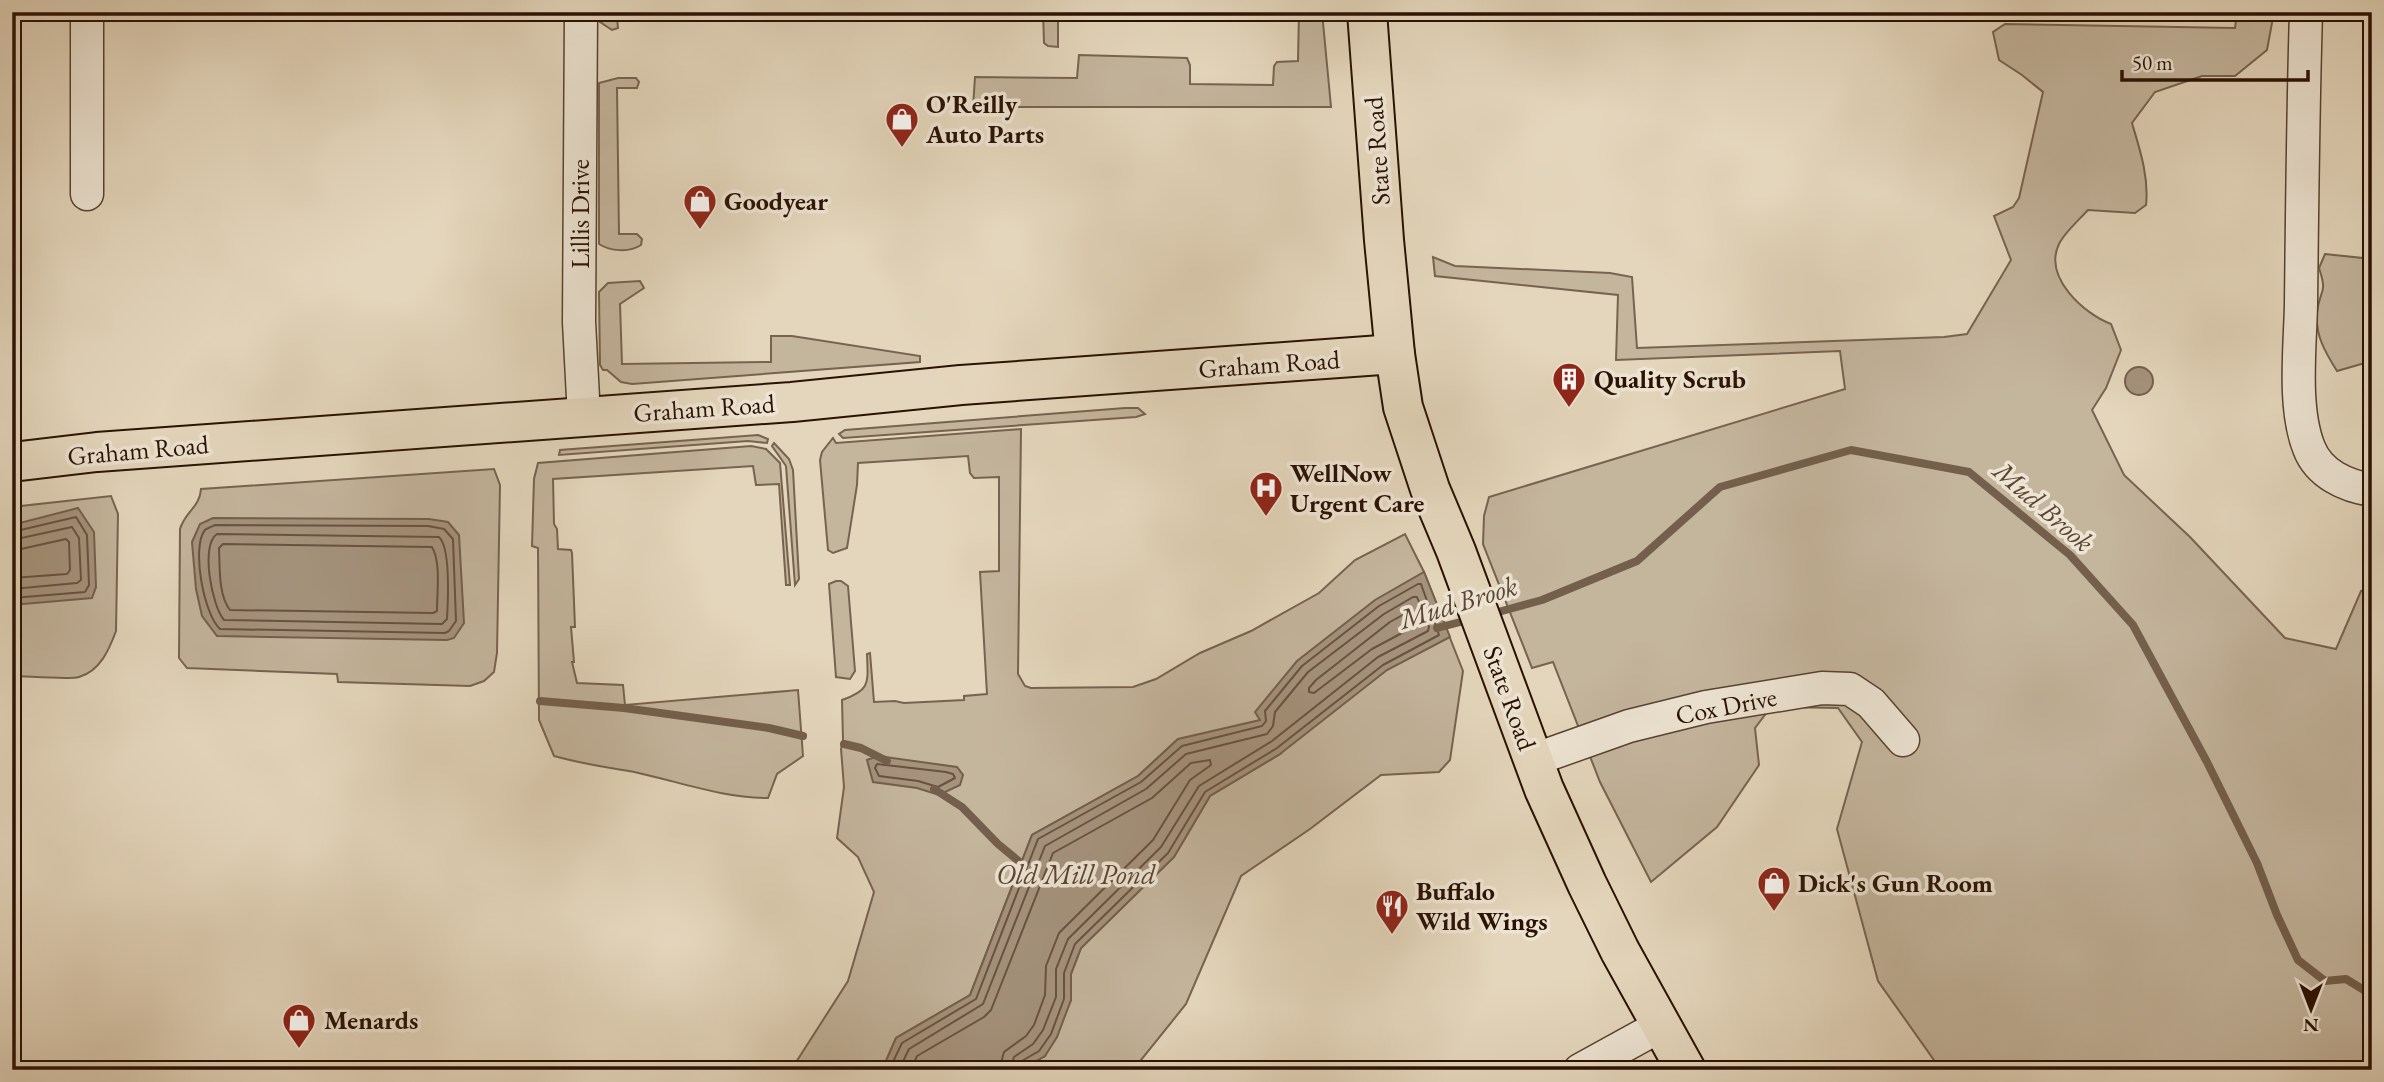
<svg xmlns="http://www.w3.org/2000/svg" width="2384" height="1082" font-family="'EB Garamond',serif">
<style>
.green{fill:#c4b59d;stroke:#776350;stroke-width:2}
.water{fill:#a5937d;stroke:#745f4c;stroke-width:2}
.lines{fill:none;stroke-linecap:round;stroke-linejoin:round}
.shore{stroke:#685240;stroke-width:2}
.stream{stroke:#745f4c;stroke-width:8}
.minor-casing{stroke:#584231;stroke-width:35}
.major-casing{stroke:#2a1103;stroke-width:42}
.minor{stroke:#ede4d3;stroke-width:32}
.major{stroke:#e4d6bc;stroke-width:38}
.labels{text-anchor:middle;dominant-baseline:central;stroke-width:7;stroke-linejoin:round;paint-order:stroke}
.poi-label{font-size:26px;font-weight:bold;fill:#2a1103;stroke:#ede4d3;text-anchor:start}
.street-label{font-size:26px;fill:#2a1103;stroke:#ede4d3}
.water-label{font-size:28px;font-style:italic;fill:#5b4534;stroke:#ede4d3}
</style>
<rect width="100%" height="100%" fill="#e4d6bc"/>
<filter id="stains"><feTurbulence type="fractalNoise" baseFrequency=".00286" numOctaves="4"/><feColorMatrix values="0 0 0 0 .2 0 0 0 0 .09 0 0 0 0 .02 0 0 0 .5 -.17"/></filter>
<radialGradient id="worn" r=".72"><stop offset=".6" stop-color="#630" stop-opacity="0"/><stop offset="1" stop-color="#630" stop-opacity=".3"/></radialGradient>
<!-- green -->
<g class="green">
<path d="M600 12H696V19L617 18 618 28 612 30 600 22Z"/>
<path d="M1043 12H1058V47L1048 46 1044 43Z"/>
<path d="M1299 12H1322L1331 107H973L975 77 1077 78 1079 55 1187 58 1190 65V84L1273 85 1274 66 1277 62 1298 61Z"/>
<path d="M2237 12H2274L2267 50 2235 76H2202L2155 92 2132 123C2140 150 2149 177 2146 205L2135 213 2088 210C2079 220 2065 232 2059 244 2043 277 2084 314 2111 324L2121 350 2106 388 2092 410 2124 475 2190 537 2285 638 2336 649 2361 591 2372 586V1070H1941L1878 981 1837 829 1862 742 1838 708 1771 707 1755 728 1759 765 1717 827 1651 882 1600 782 1553 662 1532 668 1483 544 1484 516 1489 497 1845 389 1840 351 1616 360 1618 295 1435 276 1433 257 1455 266 1610 273 1632 277 1637 348 1944 337 1967 334 2011 260 1994 216 2013 207 2019 198 2043 92 2022 75 1999 60 1993 32 2005 24 2235 28Z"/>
<path d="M618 78H636L639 82 637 88H617L619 234H637L642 239 641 245C629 253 610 251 599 244V83Z"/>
<path d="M2325 254 2372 259V361L2337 371C2325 352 2315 335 2317 312 2320 288 2328 295 2319 268Z"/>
<path d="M640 281 644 288 620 304 622 364 771 362V336H792L920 356V362L632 384 621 382 607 370H603L600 365 599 292 608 283Z"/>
<path d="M1125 408H1138L1145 414 1136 417 843 438 839 434 845 430Z"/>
<path d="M1021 429 1018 674 1025 686 1031 688 1133 687 1156 679 1200 653 1251 631 1319 593 1355 560 1405 534 1424 572 1463 671 1450 760 1439 772 1381 775 1310 829 1241 876 1186 1004 1133 1070H1020L1045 1056 1071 1000V974L1081 948 1174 857 1210 796 1280 754 1178 739 1138 776 1032 835 970 995 896 1038 882 1070H791L848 981 874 892 858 857 837 838 844 787 841 749 843 741 842 700C871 690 868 683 867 654L870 653 874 702 895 701 904 703 964 700V696L987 694 980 572 999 571V477L974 478 970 473 968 456 858 463 857 485 847 548 833 553 828 550 820 460 822 452 833 438 836 443Z"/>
<path d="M758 435 768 439 767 443 748 441 559 455 560 450Z"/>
<path d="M774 443 789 459 793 470 799 579 795 585 786 466 772 446Z"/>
<path d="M751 446 766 449 780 463 790 585H786L779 484 756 485 753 466 553 479 554 524 557 529 558 549 571 550 572 553 575 627H571L574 662H572L577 683 623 685 625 705 798 690 803 756 777 774 768 798C720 798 675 780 629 771 603 767 579 763 554 756L539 720 538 548 532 546 534 479 538 463Z"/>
<path d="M494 469 500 485 497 653 494 672 484 681 470 686 338 682 337 674 187 668 179 658 180 529C185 512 200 507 201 489Z"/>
<path d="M111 496 118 514 116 631C109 650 100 671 79 677 68 680 26 676 12 676V507Z"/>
<path d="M836 581H841L848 586 855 671 850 679 836 677 829 584Z"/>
</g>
<!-- water -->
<g class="water">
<circle cx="2139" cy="381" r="14"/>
<path d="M78 508 94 532 96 587 92 598 12 605V525Z"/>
<path d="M213 518 429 519 448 522 459 535 464 623 454 638 447 640 217 636 202 616 196 589 192 542 200 524Z"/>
<path d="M1424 572 1450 637 1387 670 1280 754 1210 796 1174 857 1081 948 1071 974V1000L1057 1037 1045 1056 1020 1070H882L896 1038 970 995 1032 835 1138 776 1178 739 1260 720 1255 712 1297 661 1375 600Z"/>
<path d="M878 756 957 767 963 775 960 785 939 795 917 788 873 782 867 760Z"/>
</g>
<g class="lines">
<!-- shore -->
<g class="shore">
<path d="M215 525 428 526 444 529 453 539 456 621 449 631 445 633 220 629C204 615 191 547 205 530 207 528 213 526 215 525Z"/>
<path d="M12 532 76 517 87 535 89 585 85 592 12 598"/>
<path d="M217 534 439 537C451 548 448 601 447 619L442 624 224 620C212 606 200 545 217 534Z"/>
<path d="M12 540 72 527 79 538 81 580 77 583 12 589"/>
<path d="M223 544 432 547C441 562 437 592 437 611L433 613 230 610C218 595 220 566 219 548Z"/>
<path d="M12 551 66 539 69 542 70 570 67 574 12 578"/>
<path d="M1408 612 1412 613 1416 623 1415 626 1372 649 1314 693 1309 692V688L1316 680 1390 622Z"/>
<path d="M877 764 946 772 953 774 955 778 938 787 918 781 879 776 875 768Z"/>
<path d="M889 1070 902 1043 976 999 1038 839 1141 782 1182 746 1262 726 1266 721 1265 711 1302 666 1379 606 1418 584H1421L1439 635 1383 665 1277 748 1205 792 1168 853 1075 944 1064 973V999L1051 1034 1039 1051 1020 1062 1018 1070"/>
<path d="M899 1070 909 1049 983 1004 1045 846 1146 789 1186 754 1267 734 1273 726 1275 712 1308 672 1384 614 1413 597H1417L1429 627 1428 631 1378 657 1272 741 1199 786 1161 847 1068 939 1056 969V997L1043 1030 1033 1044 1014 1057 1010 1070"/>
<path d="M911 1070 917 1056 984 1017 991 1010 1053 853 1152 798 1191 763 1210 760 1211 765 1190 780 1153 840 1059 933 1046 966 1045 995 1034 1025 1026 1036 1004 1052 999 1070"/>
</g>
<!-- stream -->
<g class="stream">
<path d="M1491 614 1542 600 1637 561 1720 487 1851 450 1969 472 2070 555 2133 625 2207 762 2257 863 2277 915 2298 960 2325 981 2346 979 2372 995"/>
<path d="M1437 628 1472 619"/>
<path d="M540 701 624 708 769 728 803 736"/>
<path d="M844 744 861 748 887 761"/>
<path d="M934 789 962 807 998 844 1021 863"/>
</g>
<defs>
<g id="minor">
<path d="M87 12V194"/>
<path d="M581 12 579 322 584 417"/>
<path d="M2306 12C2303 110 2302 207 2301 305 2300 348 2293 408 2309 448 2319 474 2346 486 2372 490"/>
<path d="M1533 760 1629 726 1706 707 1822 688 1850 689 1871 703 1903 740"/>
<path d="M1580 1070 1660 1026"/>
</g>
<g id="major">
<path d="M1367 12 1384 240 1395 354 1403 407 1430 489 1456 551 1544 789 1587 884 1620 951 1686 1070"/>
<path d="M12 462 97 452 792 402 961 385 1395 354"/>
</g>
</defs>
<!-- minor casing -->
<use href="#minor" class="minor-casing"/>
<!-- major casing -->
<use href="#major" class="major-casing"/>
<!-- minor -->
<use href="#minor" class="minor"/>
<!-- major -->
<use href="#major" class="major"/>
</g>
<!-- icons -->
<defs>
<symbol id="shop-pin" viewBox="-11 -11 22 30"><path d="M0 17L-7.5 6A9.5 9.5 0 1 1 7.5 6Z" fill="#8f2418" stroke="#ede4d3"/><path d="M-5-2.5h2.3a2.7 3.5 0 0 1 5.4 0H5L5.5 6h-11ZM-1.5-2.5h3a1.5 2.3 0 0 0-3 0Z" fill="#fff"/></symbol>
<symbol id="building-pin" viewBox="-11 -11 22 30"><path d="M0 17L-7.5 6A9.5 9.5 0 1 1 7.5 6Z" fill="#8f2418" stroke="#ede4d3"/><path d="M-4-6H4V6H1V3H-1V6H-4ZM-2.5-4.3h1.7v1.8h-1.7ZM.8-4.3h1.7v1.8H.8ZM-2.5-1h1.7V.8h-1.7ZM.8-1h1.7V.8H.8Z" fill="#fff"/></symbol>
<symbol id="hospital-pin" viewBox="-11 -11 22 30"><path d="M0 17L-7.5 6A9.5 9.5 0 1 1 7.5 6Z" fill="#8f2418" stroke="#ede4d3"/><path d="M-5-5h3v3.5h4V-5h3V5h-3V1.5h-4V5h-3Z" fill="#fff"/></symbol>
<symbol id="restaurant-pin" viewBox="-11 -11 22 30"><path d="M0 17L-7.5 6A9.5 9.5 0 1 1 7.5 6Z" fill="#8f2418" stroke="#ede4d3"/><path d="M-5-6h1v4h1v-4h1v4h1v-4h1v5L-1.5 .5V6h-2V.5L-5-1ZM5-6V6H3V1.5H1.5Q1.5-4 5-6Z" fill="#fff"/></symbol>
</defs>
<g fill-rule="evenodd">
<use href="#shop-pin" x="883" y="100" width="38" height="52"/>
<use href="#shop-pin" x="681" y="182" width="38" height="52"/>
<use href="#building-pin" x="1550" y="360" width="38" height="52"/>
<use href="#hospital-pin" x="1247" y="469" width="38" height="52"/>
<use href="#shop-pin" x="1755" y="864" width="38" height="52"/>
<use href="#restaurant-pin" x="1373" y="887" width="38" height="52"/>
<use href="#shop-pin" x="280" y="1001" width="38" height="52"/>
</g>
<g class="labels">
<!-- poi labels -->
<g class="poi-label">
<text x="926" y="104">O'Reilly<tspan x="926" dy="30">Auto Parts</tspan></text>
<text x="724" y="201">Goodyear</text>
<text x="1594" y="379">Quality Scrub</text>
<text x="1290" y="473">WellNow<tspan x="1290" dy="30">Urgent Care</tspan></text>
<text x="1798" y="883">Dick's Gun Room</text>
<text x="1416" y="891">Buffalo<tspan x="1416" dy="30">Wild Wings</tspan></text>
<text x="324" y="1020">Menards</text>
</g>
<!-- street labels -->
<g class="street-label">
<text transform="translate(1377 151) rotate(-94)">State Road</text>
<text transform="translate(580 214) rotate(-90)">Lillis Drive</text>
<text transform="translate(1269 364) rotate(-4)">Graham Road</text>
<text transform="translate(704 408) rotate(-4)">Graham Road</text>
<text transform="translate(138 450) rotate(-5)">Graham Road</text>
<text transform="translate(1510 698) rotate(70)">State Road</text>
<text transform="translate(1726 706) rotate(-11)">Cox Drive</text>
</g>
<!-- water labels -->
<g class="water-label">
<text transform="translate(2044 506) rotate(41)">Mud Brook</text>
<text transform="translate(1458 602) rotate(-17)">Mud Brook</text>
<text x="1076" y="874">Old Mill Pond</text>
</g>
</g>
<!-- margin -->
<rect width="2384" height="1082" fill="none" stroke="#e4d6bc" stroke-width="42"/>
<rect x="14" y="14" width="2356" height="1054" fill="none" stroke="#2a1103" stroke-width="3.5"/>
<rect x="21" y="21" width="2342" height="1040" fill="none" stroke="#2a1103" stroke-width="2"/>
<!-- north arrow -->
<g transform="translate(2311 1009) rotate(180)" stroke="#ede4d3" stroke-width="5" paint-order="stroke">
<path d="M0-5L12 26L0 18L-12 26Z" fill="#2a1103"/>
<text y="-10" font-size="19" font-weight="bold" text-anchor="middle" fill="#2a1103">N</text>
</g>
<!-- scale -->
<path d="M2122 70v10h186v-10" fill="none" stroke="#2a1103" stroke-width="3.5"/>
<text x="2132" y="70" font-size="21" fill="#2a1103" stroke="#ede4d3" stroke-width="5" paint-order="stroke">50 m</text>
<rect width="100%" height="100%" filter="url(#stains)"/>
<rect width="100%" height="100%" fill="url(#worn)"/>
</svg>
